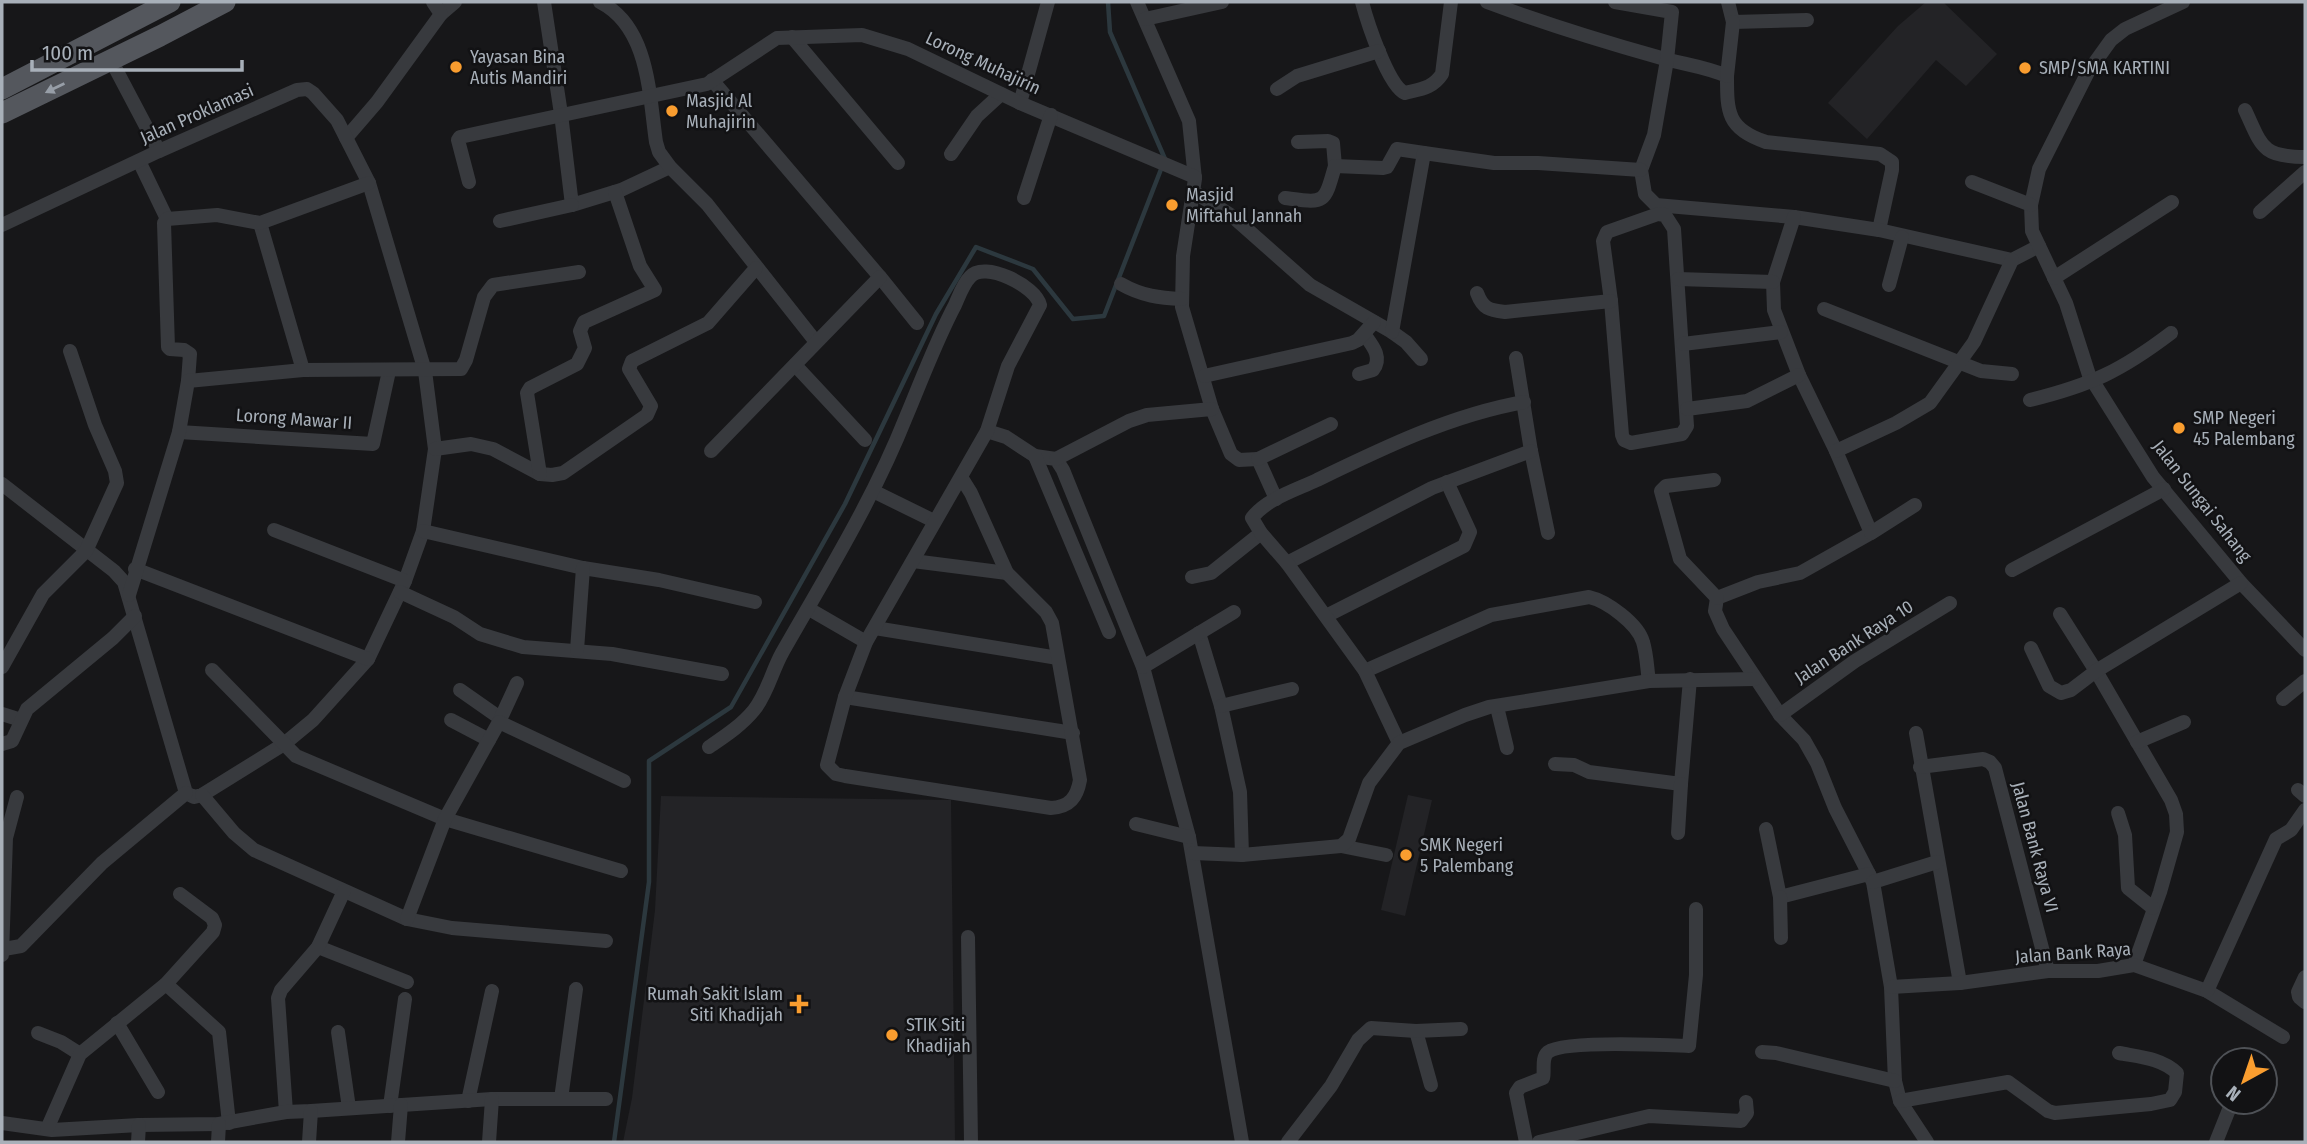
<svg xmlns="http://www.w3.org/2000/svg" width="2307" height="1144" font-family="'Fira Sans Condensed',sans-serif">
<style>
.built{fill:#232326}
.lines{fill:none;stroke-linecap:round;stroke-linejoin:round}
.stream{stroke:#2c383e;stroke-width:4.5}
.minor{stroke:#383a3e;stroke-width:14}
.primary{stroke:#54575d;stroke-width:21}
.oneway{fill:#979ea7}
.poi-dot{fill:#f99d2f;stroke:#121214;stroke-width:2.5}
.labels{text-anchor:middle;dominant-baseline:central;stroke-width:5;stroke-linejoin:round;paint-order:stroke}
.poi-label{font-size:18px;fill:#a8b0b9;stroke:#121214;text-anchor:start}
.street-label{font-size:18px;fill:#a8b0b9;stroke:#121214}
</style>
<rect width="100%" height="100%" fill="#171719"/>
<!-- built -->
<g class="built">
<path d="M1926 2H1943L1997 54 1966 86 1936 60 1867 139 1828 103 1898 26Z"/>
<path d="M1408 795 1432 800 1405 916 1381 910Z"/>
<path d="M661 796 951 800 955 1142H623L632 1098 655 910Z"/>
</g>
<g class="lines">
<!-- stream -->
<path class="stream" d="M614 1142 649 882V761L731 707 845 504 936 314 976 247 1033 269 1073 319 1104 316 1165 159 1110 32 1108 2"/>
<!-- minor -->
<g class="minor">
<path d="M544 2 561 114 572 205 621 190 670 167"/>
<path d="M600 2C649 27 649 94 656 142L659 152 670 167 707 204 816 342"/>
<path d="M1137 2 1189 121 1195 179 1183 256 1182 307 1212 409 1231 454 1239 460 1258 459 1276 499"/>
<path d="M1362 2C1367 21 1388 86 1405 93 1421 89 1433 88 1442 74L1451 2"/>
<path d="M1487 2C1543 23 1601 41 1658 57 1681 64 1704 66 1727 76 1727 112 1727 129 1766 142L1880 154 1892 162V170L1879 230"/>
<path d="M1615 2 1672 12 1667 60 1654 135 1641 170 1645 194 1656 205 1794 217 1879 230 2012 260 2039 246"/>
<path d="M1728 2 1733 22 1807 20"/>
<path d="M2183 2 2125 29 2111 40 2088 72 2039 169 2031 205 2032 231 2066 303 2089 375 2153 477 2241 583 2305 650"/>
<path d="M441 14 455 2"/>
<path d="M1145 19 1222 2"/>
<path d="M792 37 898 163"/>
<path d="M111 60 159 151"/>
<path d="M1727 76 1733 22"/>
<path d="M712 80 880 277 917 323"/>
<path d="M1277 89 1297 76 1379 51"/>
<path d="M1020 103 1048 2"/>
<path d="M2245 110C2262 146 2261 157 2305 157"/>
<path d="M346 138 377 102 441 14 433 2"/>
<path d="M1298 142 1328 141 1333 143 1335 166"/>
<path d="M951 154 977 116 1001 94"/>
<path d="M139 161 167 219"/>
<path d="M469 182 458 140 460 137 707 84 777 38 862 35 908 49 1020 103 1195 177"/>
<path d="M1972 182 2031 205"/>
<path d="M1194 192 1232 216 1310 285 1392 332 1406 342 1421 359"/>
<path d="M1024 198 1051 115"/>
<path d="M1285 198C1325 203 1324 205 1335 166L1383 168 1387 167 1397 149 1424 153"/>
<path d="M2260 212 2305 172"/>
<path d="M1658 214 1665 215 1674 229 1687 426 1682 434 1631 443 1624 440 1622 435 1611 301 1603 241 1607 232Z"/>
<path d="M1794 217 1773 282 1774 310 1799 375 1836 451 1871 533 1800 573 1758 582 1717 598 1715 611 1723 629 1780 715 1804 740 1817 763 1835 808 1873 882 1891 987 1895 1081 1900 1101 1927 1142"/>
<path d="M500 221 572 205"/>
<path d="M260 223 303 370"/>
<path d="M2 225 159 151 297 90 307 89 313 93 337 120 369 183 425 371 435 449 423 531 405 581 368 659 313 720 284 744 202 795 194 797 186 793 124 582 114 571 2 484"/>
<path d="M2054 278 2172 202"/>
<path d="M1678 279 1773 282"/>
<path d="M1121 284C1142 296 1160 298 1182 299"/>
<path d="M1889 285 1902 237"/>
<path d="M1477 293C1483 309 1489 310 1505 312L1611 301"/>
<path d="M1824 309 1981 371 2012 374"/>
<path d="M1392 332 1424 153 1494 163H1538L1641 170"/>
<path d="M1683 344 1781 332"/>
<path d="M1516 358 1531 451 1548 533"/>
<path d="M795 365 865 440"/>
<path d="M1359 374 1373 370C1383 357 1372 345 1364 334"/>
<path d="M1204 376 1352 343 1358 340 1374 322"/>
<path d="M188 381 190 354 184 350 170 349 168 347 164 223 167 219 217 215 260 223 369 183"/>
<path d="M2030 400C2091 385 2121 371 2171 333"/>
<path d="M1687 409 1747 401 1799 375"/>
<path d="M987 431 1006 437 1035 456 1056 459 1063 470 1143 667 1189 837 1242 1142"/>
<path d="M179 432 373 444 389 371"/>
<path d="M435 449 471 444 493 449 540 474 552 475 563 473 647 415 651 406 629 369 632 361 708 323 756 268"/>
<path d="M711 451 880 277"/>
<path d="M1836 451 1896 423 1930 403 1974 342 2012 260"/>
<path d="M1035 456 1109 632"/>
<path d="M1056 459 1129 421 1147 415 1212 409"/>
<path d="M1258 459 1331 424"/>
<path d="M540 474 527 393 530 388 577 364 585 348 580 331 584 322 655 290 640 266 615 192"/>
<path d="M1714 480 1666 486 1661 491 1680 559 1717 598"/>
<path d="M873 491 934 521"/>
<path d="M274 530 405 581"/>
<path d="M423 531 583 568 659 580 755 602"/>
<path d="M1871 533 1915 505"/>
<path d="M913 561 1007 573"/>
<path d="M1287 563 1432 488 1531 451"/>
<path d="M135 569 368 659"/>
<path d="M2012 570 2164 489"/>
<path d="M1192 577 1211 573 1261 533"/>
<path d="M400 592 454 617 480 634 523 647 612 654 722 674"/>
<path d="M129 595 179 432 188 381 303 370 461 369 466 360 484 297 493 285 579 272"/>
<path d="M809 609 866 642"/>
<path d="M2060 614 2096 671 2171 800 2176 814 2177 832 2160 892 2134 965"/>
<path d="M1326 616 1464 546 1470 532 1447 482"/>
<path d="M875 628 1058 658"/>
<path d="M1199 633 1221 706 1240 792 1242 855"/>
<path d="M2031 648 2049 686 2061 693 2071 690 2096 671 2241 583"/>
<path d="M577 650 583 568"/>
<path d="M2 667 43 594 86 551 117 483 115 471 95 425 70 351"/>
<path d="M1143 667 1234 612"/>
<path d="M212 670 296 756 445 819 621 871"/>
<path d="M1365 671 1491 615 1589 597C1607 601 1638 624 1643 642 1647 655 1647 669 1649 681"/>
<path d="M460 690 500 718"/>
<path d="M845 697 1073 733"/>
<path d="M2283 699 2305 681"/>
<path d="M1221 706 1292 689"/>
<path d="M1497 707 1507 748"/>
<path d="M2 714 21 720"/>
<path d="M1780 715 1855 661 1950 603"/>
<path d="M451 720 489 740"/>
<path d="M499 722 517 683"/>
<path d="M1916 733 1960 983"/>
<path d="M2137 742 2184 722"/>
<path d="M1399 743 1365 671 1287 563 1261 533 1252 518C1266 499 1296 490 1317 480 1383 448 1451 415 1524 402"/>
<path d="M2 744 12 741 27 709 113 638 135 616"/>
<path d="M709 747C725 736 742 725 754 710 767 694 772 671 782 653 826 576 873 500 906 417 922 379 936 341 955 305 959 296 963 284 970 277 984 260 1036 286 1040 305L1008 366 987 431 866 642 845 697 827 765 836 774 845 776 1051 808C1070 807 1077 797 1080 780L1052 623 1046 612 1007 573 971 493 961 477"/>
<path d="M1555 764 1574 765 1589 772 1681 784 1690 679"/>
<path d="M1920 767 1983 759 1990 762 1995 768 2048 971"/>
<path d="M2298 790 2305 796"/>
<path d="M202 795 234 833 254 850 407 919 452 928 606 941"/>
<path d="M2118 813 2125 835 2128 888 2153 908"/>
<path d="M1136 824 1189 837"/>
<path d="M1766 829 1780 897 1869 874"/>
<path d="M1678 833 1681 784"/>
<path d="M1341 846 1386 855"/>
<path d="M1193 853 1242 855 1341 846 1349 839 1369 783 1399 743 1465 715 1489 707 1649 681 1755 679"/>
<path d="M1873 882 1937 862"/>
<path d="M1780 897 1781 938"/>
<path d="M407 919 445 819 499 722 624 781"/>
<path d="M968 937 971 1142"/>
<path d="M318 947 407 982"/>
<path d="M4 949 21 946 102 863 186 793"/>
<path d="M2 955 6 838 17 797"/>
<path d="M2305 977 2298 992 2299 997 2305 1002"/>
<path d="M166 984 219 1032 229 1123"/>
<path d="M1891 987 1960 983 2048 971H2098L2134 965 2207 991 2283 1037"/>
<path d="M2207 991 2276 839 2291 830 2305 810"/>
<path d="M117 1023 158 1092"/>
<path d="M1416 1031 1431 1085"/>
<path d="M338 1032 349 1108"/>
<path d="M38 1033 61 1042 80 1054"/>
<path d="M1762 1052 1776 1053 1895 1081"/>
<path d="M561 1099 576 989"/>
<path d="M468 1101 492 991"/>
<path d="M1900 1101 2008 1082 2048 1111 2055 1113 2151 1104 2170 1100 2175 1092 2177 1073C2161 1058 2140 1057 2119 1053"/>
<path d="M390 1106 405 999"/>
<path d="M286 1112 278 998 281 990 318 947 344 891"/>
<path d="M2 1123 52 1130 139 1125 219 1124 286 1112 311 1111 492 1099H606"/>
<path d="M47 1129 80 1054 166 984 213 932 215 925 212 918 180 894"/>
<path d="M138 1142 139 1125"/>
<path d="M218 1142 219 1124"/>
<path d="M309 1142 311 1111"/>
<path d="M398 1142 401 1105"/>
<path d="M489 1142 492 1099"/>
<path d="M1288 1142 1331 1086 1358 1040 1371 1028 1416 1031 1461 1029"/>
<path d="M1526 1142 1516 1093 1520 1087 1543 1078C1545 1071 1541 1058 1548 1052 1564 1040 1666 1045 1689 1046L1696 975V909"/>
<path d="M1539 1142 1649 1116 1741 1121 1747 1113 1746 1102"/>
<path d="M2216 1142 2232 1102"/>
</g>
<!-- primary -->
<g class="primary">
<path d="M2 89 170 2"/>
<path d="M2 113 160 36 225 2"/>
</g>
</g>
<!-- one-way arrows -->
<defs><path id="oneway-solid" d="M-6-.8H1V-3.2L6.5 0L1 3.2V.8H-6Z" transform="scale(1.75)"/></defs>
<use class="oneway" href="#oneway-solid" transform="translate(55 88) rotate(154)"/>
<!-- markers -->
<g class="poi-dot">
<circle cx="456" cy="67" r="7"/>
<circle cx="2025" cy="68" r="7"/>
<circle cx="672" cy="111" r="7"/>
<circle cx="1172" cy="205" r="7"/>
<circle cx="2179" cy="428" r="7"/>
<circle cx="1406" cy="855" r="7"/>
<path d="M795.5 993.5h7v7h7v7h-7v7h-7v-7h-7v-7h7z"/>
<circle cx="892" cy="1035" r="7"/>
</g>
<g class="labels">
<!-- poi labels -->
<g class="poi-label">
<text x="470" y="57">Yayasan Bina<tspan x="470" dy="21">Autis Mandiri</tspan></text>
<text x="2039" y="68">SMP/SMA KARTINI</text>
<text x="686" y="101">Masjid Al<tspan x="686" dy="21">Muhajirin</tspan></text>
<text x="1186" y="195">Masjid<tspan x="1186" dy="21">Miftahul Jannah</tspan></text>
<text x="2193" y="418">SMP Negeri<tspan x="2193" dy="21">45 Palembang</tspan></text>
<text x="1420" y="845">SMK Negeri<tspan x="1420" dy="21">5 Palembang</tspan></text>
<text x="783" y="994" text-anchor="end">Rumah Sakit Islam<tspan x="783" dy="21">Siti Khadijah</tspan></text>
<text x="906" y="1025">STIK Siti<tspan x="906" dy="21">Khadijah</tspan></text>
</g>
<!-- street labels -->
<g class="street-label">
<text transform="translate(983 63) rotate(25)">Lorong Muhajirin</text>
<text transform="translate(197 114) rotate(-24)">Jalan Proklamasi</text>
<text transform="translate(294 419) rotate(4)">Lorong Mawar II</text>
<text transform="translate(2202 501) rotate(52)">Jalan Sungai Sahang</text>
<text transform="translate(1854 642) rotate(-33)">Jalan Bank Raya 10</text>
<text transform="translate(2035 847) rotate(75)">Jalan Bank Raya VI</text>
<text transform="translate(2073 953) rotate(-4)">Jalan Bank Raya</text>
</g>
</g>
<!-- border -->
<rect width="2307" height="1144" fill="none" stroke="#a8b0b9" stroke-width="7"/>
<!-- north arrow -->
<g transform="translate(2244 1081) rotate(220)"><circle r="33" fill="#121214" stroke="#4e5156" stroke-width="2"/>
<path d="M0-5L12 26L0 18L-12 26Z" fill="#f99d2f"/>
<text y="-10" font-size="19" font-weight="bold" text-anchor="middle" fill="#a8b0b9">N</text>
</g>
<!-- scale -->
<path d="M32 60v10h210v-10" fill="none" stroke="#a8b0b9" stroke-width="3.5"/>
<text x="42" y="60" font-size="21" fill="#a8b0b9" stroke="#121214" stroke-width="5" paint-order="stroke">100 m</text>
</svg>
